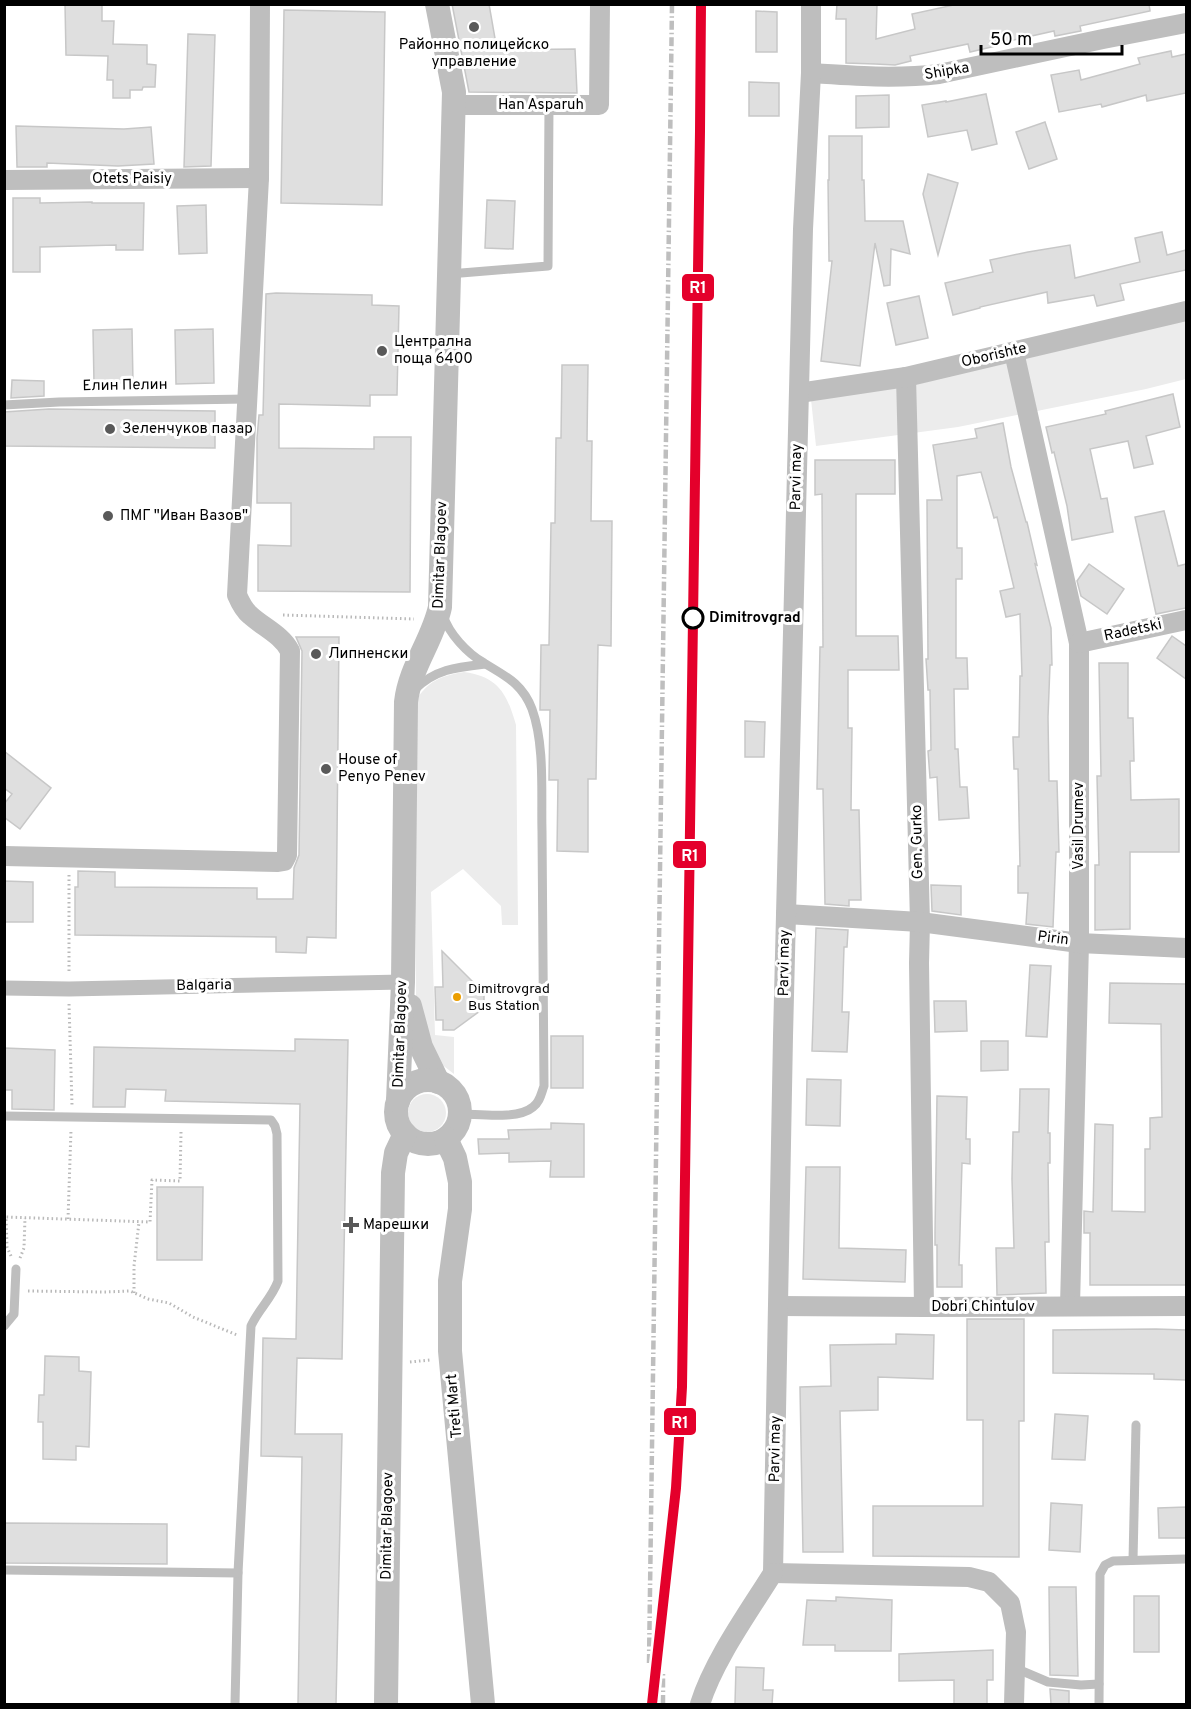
<svg xmlns="http://www.w3.org/2000/svg" width="1191" height="1709" font-family="Overpass,sans-serif">
<style>
.green{fill:#ececec}
.building{fill:#dfdfdf;stroke:#c7c7c7;stroke-width:1.5}
.lines{fill:none;stroke-linecap:round;stroke-linejoin:round}
.path{stroke:#b9b9b9;stroke-width:3;stroke-dasharray:1.5 3;stroke-linecap:butt}
.service{stroke:#bebebe;stroke-width:9}
.pedestrian{stroke:#bebebe;stroke-width:15}
.minor{stroke:#bebebe;stroke-width:20}
.tertiary{stroke:#bebebe;stroke-width:24}
.rail{stroke:#bebebe;stroke-width:4.5;stroke-dasharray:9 3 1.5 3;stroke-linecap:butt}
.rail-1-casing{stroke:#fff;stroke-width:15}
.rail-1{stroke:#e4002b;stroke-width:10}
.poi-dot{fill:#595959;stroke:#fff;stroke-width:2}
.stop-dot{fill:#fff;stroke:#000;stroke-width:3}
.bus-dot{fill:#eb9e00;stroke:#fff;stroke-width:2}
.labels{text-anchor:middle;dominant-baseline:central;stroke-width:6;stroke-linejoin:round;paint-order:stroke}
.bus-label{font-size:14px;fill:#000;stroke:#fff;text-anchor:start}
.poi-label{font-size:15px;fill:#000;stroke:#fff;text-anchor:start}
.street-label{font-size:15px;fill:#000;stroke:#fff}
.stop-label{font-size:15px;font-weight:bold;fill:#000;stroke:#fff;text-anchor:start}
.line-badge{stroke:#fff;stroke-width:2}
.badge-label{font-size:16px;text-anchor:middle;font-weight:bold;fill:#fff}
</style>
<rect width="100%" height="100%" fill="#fff"/>
<!-- green -->
<g class="green">
<path d="M1186 312V379L1146 389 958 427 816 446 810 390Z"/>
<path d="M464 672C499 677 507 694 516 725L518 925H502L501 906 463 869 431 892 435 1035 454 1037V1074L436 1060 416 998 415 702C428 681 440 676 464 672Z"/>
<circle cx="427" cy="1113" r="19"/>
</g>
<!-- building -->
<g class="building">
<path d="M65 4H102V21H114L113 44 147 45V64L156 65 155 87H143L142 90H130V98H113V80H107L108 56 66 55Z"/>
<path d="M452 4H489L497 50 575 49 577 93 469 92Z"/>
<path d="M837 4H877L876 39 915 29 912 14 958 4H1149L1150 11 1080 26 1081 31 1055 36 1054 31 996 44V46L970 52 968 44 910 56 911 61 895 65 875 64 846 63V19H836Z"/>
<path d="M284 10 385 12 382 205 281 203Z"/>
<path d="M756 11 777 12V52H756Z"/>
<path d="M188 34 215 35 211 166 184 167Z"/>
<path d="M1171 51 1172 57 1186 54V93L1147 101 1146 95 1102 107 1101 104 1059 112 1051 75 1079 70 1081 80 1140 64 1138 58Z"/>
<path d="M749 82 779 83V116H749Z"/>
<path d="M986 94 997 144 972 150 967 130 928 137 922 105 946 101V102Z"/>
<path d="M889 95V127L856 128V96Z"/>
<path d="M1045 122 1057 159 1029 169 1016 132Z"/>
<path d="M16 126 124 129 151 127 154 164 118 166 47 163V167H17Z"/>
<path d="M829 136H862V180H864L865 221H903L910 254 891 249 890 285 884 286 875 243 860 366 821 361 832 261H829L828 180H829Z"/>
<path d="M928 174 958 183 938 255 923 194Z"/>
<path d="M13 198H40V203L92 202V203H144L143 250H116V245L40 247V272H13Z"/>
<path d="M487 200 515 201 513 249 485 248Z"/>
<path d="M206 205 207 253 179 254 177 206Z"/>
<path d="M1162 232 1167 255 1186 250V270L1120 284 1124 300 1097 306 1094 295 1048 303 1047 292 980 307V308L953 315 945 283 993 272 990 260 1028 252 1070 245 1075 278 1140 262 1135 238Z"/>
<path d="M276 293 372 295V305L399 306 397 395H370V406L279 404V448L374 449V437H411L410 592 258 591V545L291 546V503H257V438L259 415H263L266 294Z"/>
<path d="M919 296 928 338 896 345 887 303Z"/>
<path d="M132 329 133 383H94L93 330Z"/>
<path d="M213 329 214 383 176 384 175 330Z"/>
<path d="M562 365H588L587 441H592L591 521H612L611 646 598 645 596 779H588V852L557 851 558 780H549L550 710H540L541 645H549L551 523H555L556 438H561Z"/>
<path d="M12 380 44 381V396L11 398Z"/>
<path d="M1173 394 1180 427 1146 436 1153 464 1134 468 1128 441 1090 449 1101 499 1107 498 1113 532 1072 540 1067 506 1054 452 1052 453 1046 427 1106 414 1105 411Z"/>
<path d="M49 409 215 411V448L4 446V412Z"/>
<path d="M1003 423 1011 467 1026 522H1027L1037 565 1035 564 1051 628 1052 665H1050L1048 717 1049 781H1057L1059 852H1056L1053 927 1026 924 1028 893H1018V866H1020L1018 769H1014L1013 737H1019L1020 676H1022L1020 614 1006 617 1000 591 1014 588 997 517 994 518 981 472 957 476V548H962V579H956V658H967L968 689H954L955 749H958L960 787H967L969 818 939 820 937 777 930 778 928 751 931 750 930 690H928L926 659H928L927 500H942L933 445 977 438 975 429Z"/>
<path d="M815 460H895V494H856V636H898L899 670H848V728H852L851 810H859L861 900H849V906L825 904 823 789H817L820 647H823L822 494 815 495Z"/>
<path d="M1164 511 1178 566 1186 564V608L1156 614 1135 517Z"/>
<path d="M1089 564 1124 589 1107 614 1081 596 1077 581Z"/>
<path d="M1172 636 1186 646V679L1157 658Z"/>
<path d="M296 637H339L336 938 307 937 306 953 276 952V937L75 935V887H78V871L115 872V887L257 888V899H293L294 868 299 855 302 651Z"/>
<path d="M1099 663H1128V718H1133L1134 761H1130L1131 800 1179 799V852H1130V929L1095 930V865H1099L1097 776H1101Z"/>
<path d="M745 721 765 722 764 757H745Z"/>
<path d="M4 751 51 788 20 829 4 817V804L12 794 4 788Z"/>
<path d="M4 881 33 882V922H4Z"/>
<path d="M931 885 961 886V915L932 911Z"/>
<path d="M816 928 848 930 847 947H844L842 1012H849L847 1052 812 1051Z"/>
<path d="M442 951 484 993V1008L454 1030H443V1020H436L435 987H443Z"/>
<path d="M1030 965 1051 966 1047 1037 1026 1036Z"/>
<path d="M1110 983 1186 984V1285H1090V1233H1084V1211L1093 1212 1095 1124 1113 1125 1112 1211 1145 1212V1149H1150V1118L1162 1117 1161 1024 1109 1023Z"/>
<path d="M934 1001H966L967 1031 935 1032Z"/>
<rect x="551" y="1036" width="32" height="52"/>
<path d="M295 1039 348 1040 342 1359 297 1358 295 1434H342L336 1704H298L302 1457 261 1456 263 1338 296 1339 300 1104 165 1101 166 1090 126 1089 125 1107H93L94 1047 295 1051Z"/>
<path d="M981 1041H1008V1070L981 1071Z"/>
<path d="M4 1048 55 1050 54 1110 12 1109V1090H4Z"/>
<path d="M807 1079 841 1080 840 1126 806 1125Z"/>
<path d="M1020 1089H1049L1048 1133H1050V1163H1048L1049 1242H1045L1046 1293 997 1295 996 1248H1014L1012 1179 1013 1132H1019Z"/>
<path d="M937 1096 967 1097 966 1139H970V1164L962 1163 959 1265H962V1287H937V1245H935V1233Z"/>
<path d="M551 1123 584 1124V1177H550L551 1161 509 1162V1153L479 1154 478 1139H509L508 1130 551 1129Z"/>
<path d="M806 1167H840L839 1248 906 1250 905 1282 803 1279Z"/>
<path d="M157 1187H203L202 1260H157Z"/>
<path d="M967 1319H1024V1421H1019V1557L873 1556V1506H983V1420H967Z"/>
<path d="M1156 1329 1186 1330V1380L1154 1379V1374L1053 1373V1330Z"/>
<path d="M896 1334 934 1335 933 1379 878 1377V1410L840 1411 843 1552H803L800 1387 831 1386 830 1345 896 1344Z"/>
<path d="M45 1356 79 1357V1371L91 1372 89 1447 76 1446V1460L43 1459V1422H38L39 1395H44Z"/>
<path d="M1055 1414 1088 1416 1085 1460 1052 1459Z"/>
<path d="M1051 1503 1082 1505 1080 1552 1049 1550Z"/>
<path d="M1186 1507V1538H1159L1158 1508Z"/>
<path d="M4 1523 167 1524V1564L4 1563Z"/>
<path d="M1049 1587H1076L1078 1676 1050 1675Z"/>
<rect x="1134" y="1596" width="25" height="56"/>
<path d="M836 1597 892 1600 891 1651H835V1645H803L807 1600 836 1601Z"/>
<path d="M993 1650V1680H987V1704H954V1680L899 1681V1654Z"/>
<path d="M736 1667 764 1668 763 1690H773L772 1704H735Z"/>
<path d="M1050 1689 1069 1691V1704H1051Z"/>
</g>
<g class="lines">
<!-- path -->
<g class="path">
<path d="M283 615 414 619"/>
<path d="M69 875V973"/>
<path d="M69 1004 72 1105"/>
<path d="M68 1219 71 1130"/>
<path d="M11 1256 7 1247 6 1217 150 1222 152 1180 180 1181 181 1132"/>
<path d="M20 1258 24 1248 25 1218"/>
<path d="M28 1291 105 1292 130 1291 148 1299 169 1303 193 1317 237 1335"/>
<path d="M134 1293V1266L139 1222"/>
<path d="M410 1362 430 1360"/>
</g>
<!-- service -->
<g class="service">
<path d="M449 274 548 266 549 105"/>
<path d="M4 405 59 402 247 399"/>
<path d="M443 615C449 634 467 653 484 663 505 676 522 683 532 709 545 745 541 793 542 831 543 916 543 1001 544 1086 541 1094 540 1102 533 1107 518 1120 479 1114 459 1114"/>
<path d="M414 690C435 669 457 667 485 664"/>
<path d="M4 1116 271 1120 275 1126 277 1134 278 1281C272 1298 258 1310 251 1326L238 1573 235 1704"/>
<path d="M4 1326 14 1314 16 1269"/>
<path d="M1133 1560 1136 1425"/>
<path d="M4 1570 238 1573"/>
<path d="M1015 1668 1048 1682 1081 1685 1099 1684"/>
<path d="M1099 1704 1100 1574 1105 1565 1113 1561 1186 1559"/>
</g>
<!-- pedestrian -->
<path class="pedestrian" d="M4 988 69 989 403 982"/>
<!-- minor -->
<g class="minor">
<path d="M811 73C854 76 896 79 939 74L1103 39 1186 23"/>
<path d="M454 105H599L600 4"/>
<path d="M4 180 259 178"/>
<path d="M1014 352 1079 643V943L1070 1306"/>
<path d="M906 377 920 922 919 963 924 1307"/>
<path d="M799 393 906 377 1186 311"/>
<path d="M1079 643 1186 620"/>
<path d="M4 856 278 862 284 861 287 855 290 651C282 635 263 627 250 615 244 610 240 602 237 595L259 178 260 4"/>
<path d="M786 914 920 922 1079 943 1186 948"/>
<path d="M779 1306 924 1307 1186 1306"/>
<path d="M773 1573 783 1036 803 229 811 73V4"/>
<path d="M773 1573 969 1577 989 1582 1010 1603 1016 1632 1014 1704"/>
<path d="M700 1704C714 1660 748 1613 773 1573"/>
</g>
<!-- tertiary -->
<g class="tertiary">
<path d="M410 1006 421 1047 438 1082"/>
<circle cx="428" cy="1112" r="32"/>
<path d="M398 1101 403 982 406 702C410 667 433 640 440 607L454 92 437 4"/>
<path d="M446 1139 455 1158 460 1182V1209L450 1281V1351L483 1704"/>
<path d="M386 1704 393 1173 396 1153 405 1134"/>
</g>
<!-- rail -->
<g class="rail">
<path d="M649 1663 672 4"/>
<path d="M652 1704 676 1488 682 1387 700 131 701 4"/>
<path d="M663 1704V1672"/>
</g>
<defs>
<path id="rail-1" d="M652 1704 676 1488 682 1387 700 131 701 4"/>
</defs>
<!-- rail-1 casing -->
<use href="#rail-1" class="rail-1-casing"/>
<!-- rail-1 -->
<use href="#rail-1" class="rail-1"/>
</g>
<!-- markers -->
<g class="poi-dot">
<circle cx="474" cy="27" r="6"/>
<circle cx="382" cy="351" r="6"/>
<circle cx="110" cy="429" r="6"/>
<circle cx="108" cy="516" r="6"/>
<circle cx="316" cy="654" r="6"/>
<circle cx="326" cy="769" r="6"/>
<path d="M348 1216h6v6h6v6h-6v6h-6v-6h-6v-6h6z"/>
</g>
<circle class="stop-dot" cx="693" cy="618" r="10"/>
<circle class="bus-dot" cx="457" cy="997" r="5"/>
<g class="labels">
<!-- bus labels -->
<g class="bus-label">
<text x="468" y="989">Dimitrovgrad<tspan x="468" dy="17">Bus Station</tspan></text>
</g>
<!-- poi labels -->
<g class="poi-label">
<text x="474" y="45" text-anchor="middle">Районно полицейско<tspan x="474" dy="17">управление</tspan></text>
<text x="394" y="342">Централна<tspan x="394" dy="17">поща 6400</tspan></text>
<text x="122" y="429">Зеленчуков пазар</text>
<text x="120" y="516">ПМГ "Иван Вазов"</text>
<text x="328" y="654">Липненски</text>
<text x="338" y="760">House of<tspan x="338" dy="17">Penyo Penev</tspan></text>
<text x="363" y="1225">Марешки</text>
</g>
<!-- street labels -->
<g class="street-label">
<text transform="translate(947 72) rotate(-10)">Shipka</text>
<text x="541" y="105">Han Asparuh</text>
<text x="132" y="179">Otets Paisiy</text>
<text transform="translate(994 356) rotate(-13)">Oborishte</text>
<text transform="translate(125 386) rotate(-1)">Елин Пелин</text>
<text transform="translate(797 477) rotate(-89)">Parvi may</text>
<text transform="translate(441 555) rotate(-88)">Dimitar Blagoev</text>
<text transform="translate(1133 631) rotate(-12)">Radetski</text>
<text transform="translate(1079 826) rotate(-90)">Vasil Drumev</text>
<text transform="translate(918 842) rotate(-91)">Gen. Gurko</text>
<text transform="translate(1053 939) rotate(7)">Pirin</text>
<text transform="translate(785 963) rotate(-89)">Parvi may</text>
<text transform="translate(204 986) rotate(-1)">Balgaria</text>
<text transform="translate(401 1034) rotate(-88)">Dimitar Blagoev</text>
<text x="983" y="1307">Dobri Chintulov</text>
<text transform="translate(455 1406) rotate(-95)">Treti Mart</text>
<text transform="translate(776 1449) rotate(-89)">Parvi may</text>
<text transform="translate(388 1526) rotate(-89)">Dimitar Blagoev</text>
</g>
<!-- stop labels -->
<g class="stop-label">
<text x="709" y="618">Dimitrovgrad</text>
</g>
</g>
<g class="line-badge">
<rect x="681" y="273" width="34" height="29" rx="6" fill="#e4002b"/>
<rect x="672" y="840" width="35" height="29" rx="6" fill="#e4002b"/>
<rect x="663" y="1407" width="34" height="29" rx="6" fill="#e4002b"/>
</g>
<g class="badge-label">
<text x="698" y="293">R1</text>
<text x="690" y="861">R1</text>
<text x="680" y="1428">R1</text>
</g>
<!-- border -->
<rect width="1191" height="1709" fill="none" stroke="#000000" stroke-width="12"/>
<!-- scale -->
<path d="M981 45v9h141v-9" fill="none" stroke="#000000" stroke-width="3"/>
<text x="990" y="45" font-size="18" fill="#000000" stroke="#ffffff" stroke-width="4.5" paint-order="stroke">50 m</text>
</svg>
